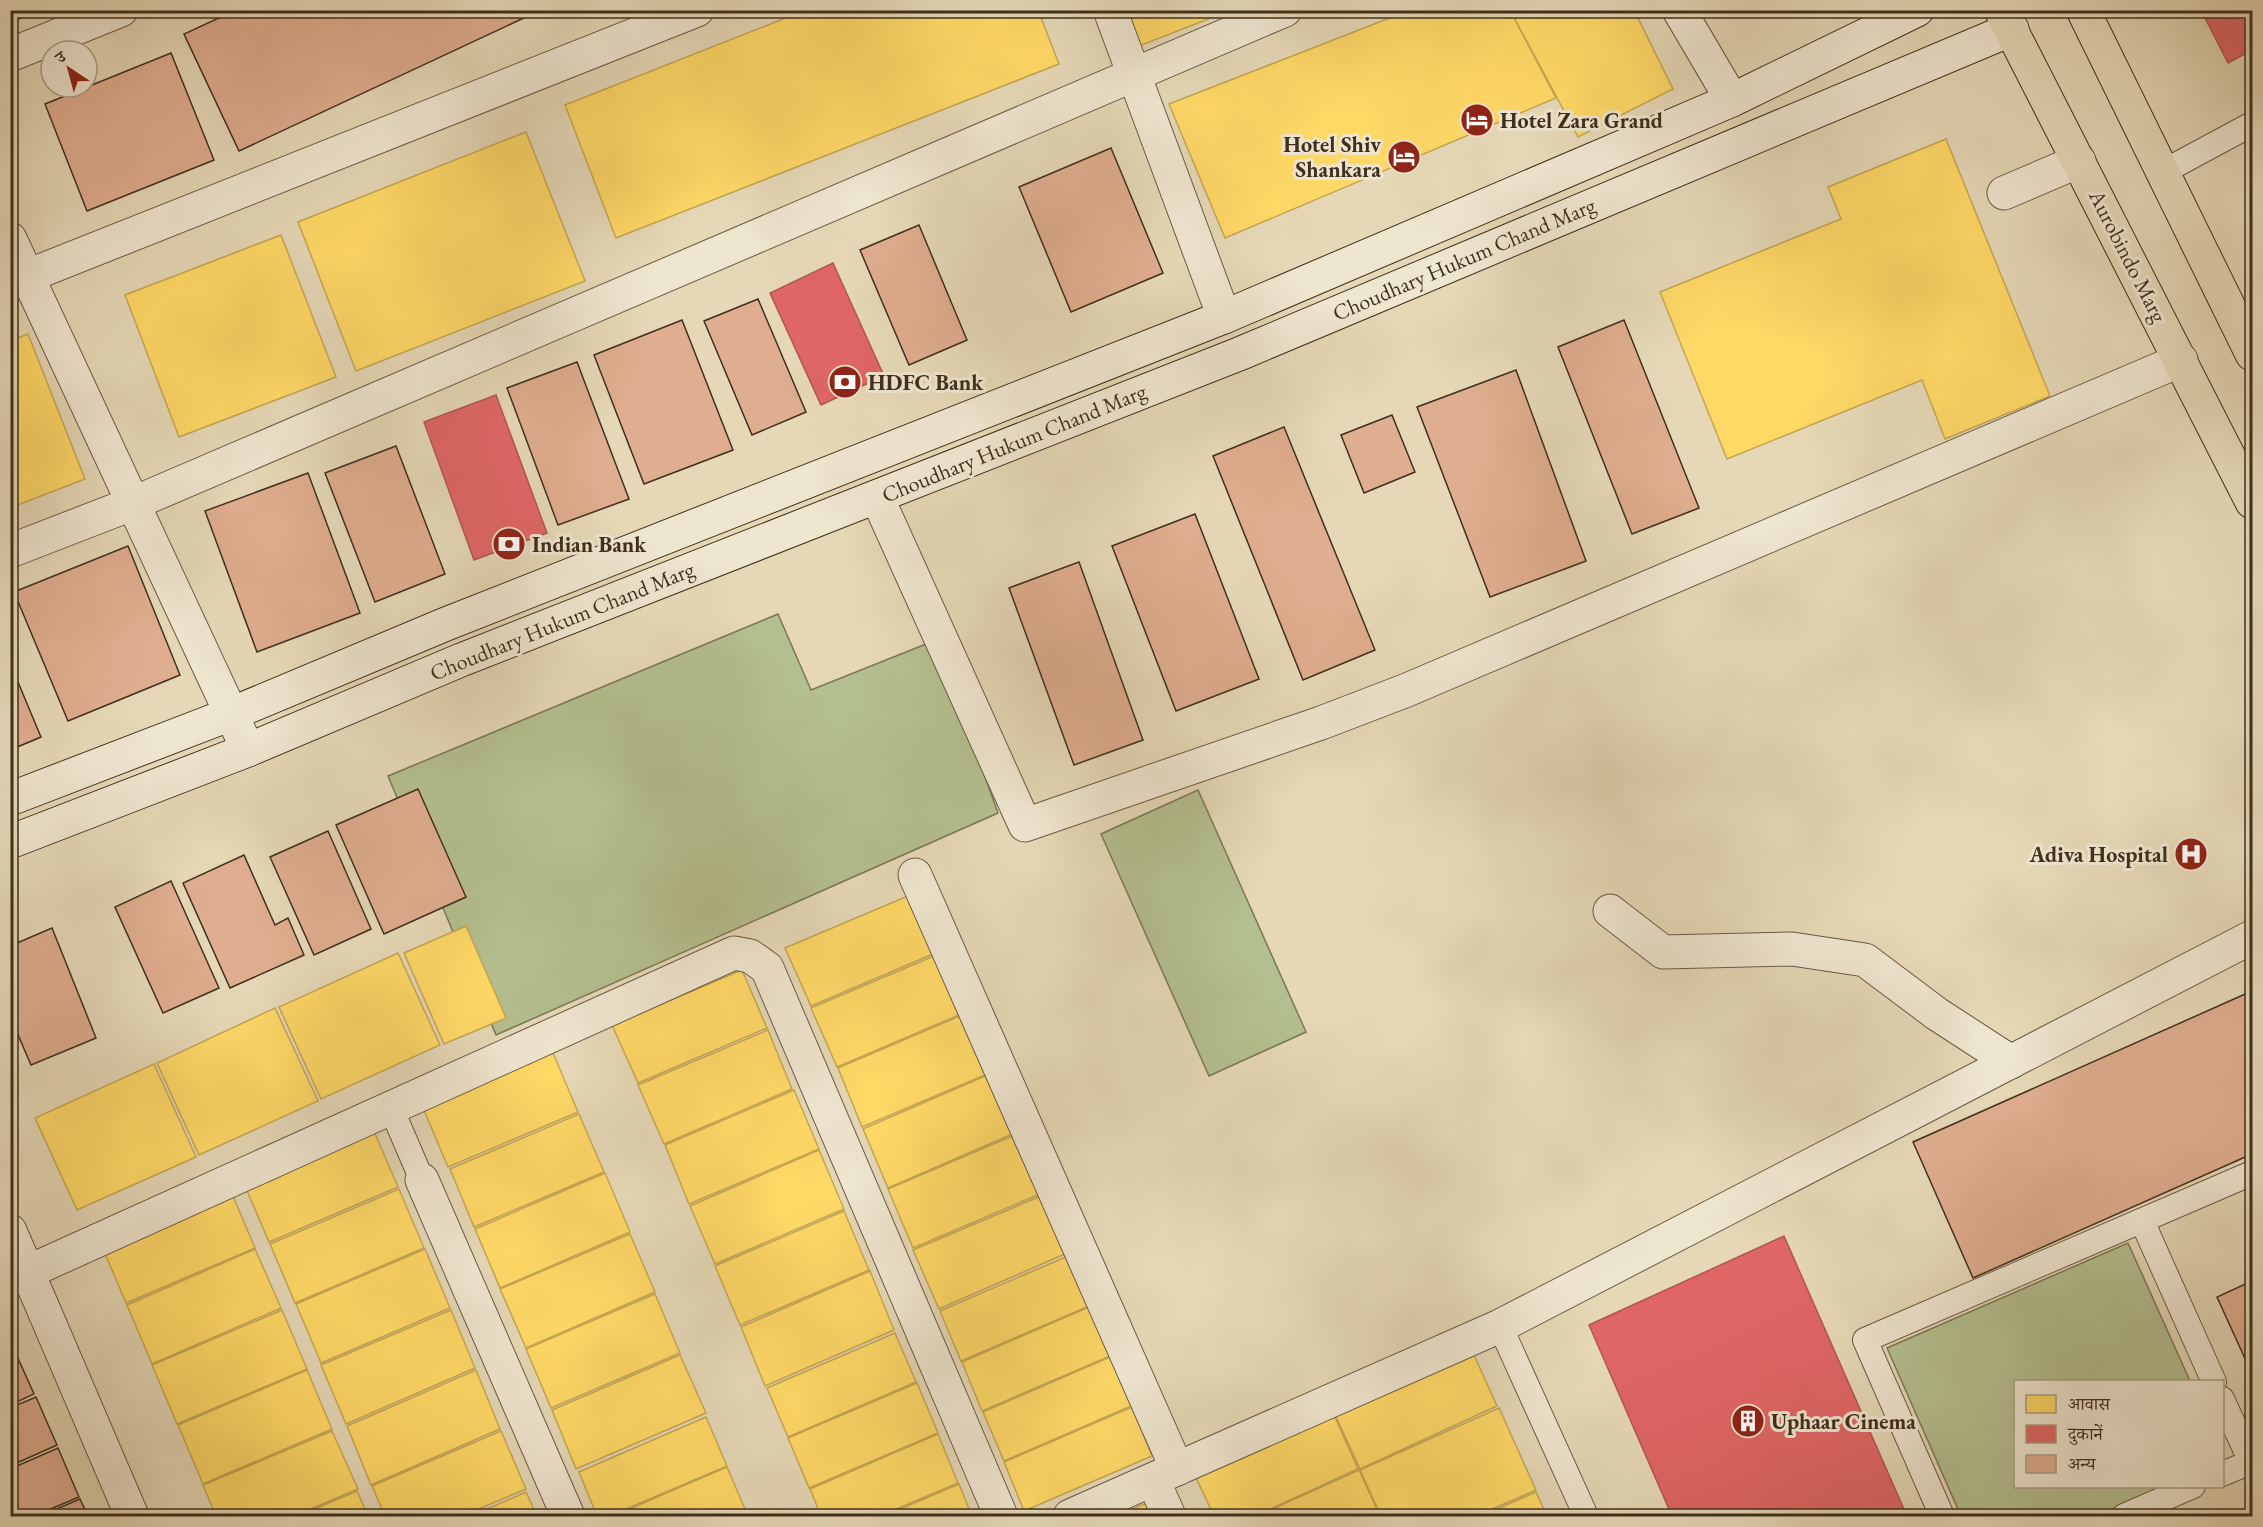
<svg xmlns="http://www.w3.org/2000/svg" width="2263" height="1527" font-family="'EB Garamond','Noto Serif Devanagari',serif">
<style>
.green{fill:#b4bf8f;stroke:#7a7756;stroke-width:1.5}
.homes{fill:#ffd966;stroke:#c5a650;stroke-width:1.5}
.shops{fill:#e06666;stroke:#b05650;stroke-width:1.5}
.building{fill:#dfad8f;stroke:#3f2f1d;stroke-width:1.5}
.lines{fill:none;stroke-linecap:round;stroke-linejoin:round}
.lane-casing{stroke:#695944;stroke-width:26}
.street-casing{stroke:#695944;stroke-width:35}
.secondary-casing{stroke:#3f2f1d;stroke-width:35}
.highway-casing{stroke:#3f2f1d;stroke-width:35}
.lane{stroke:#efe6d0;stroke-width:24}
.street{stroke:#efe6d0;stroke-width:33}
.secondary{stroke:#efe6d0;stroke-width:33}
.highway{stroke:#e6d8b7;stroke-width:33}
.labels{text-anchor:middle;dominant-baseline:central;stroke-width:6;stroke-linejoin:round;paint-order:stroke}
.poi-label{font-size:22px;font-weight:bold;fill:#3f2f1d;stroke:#efe6d0;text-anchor:start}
.street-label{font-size:22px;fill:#3f2f1d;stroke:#efe6d0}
</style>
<rect width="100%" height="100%" fill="#e6d8b7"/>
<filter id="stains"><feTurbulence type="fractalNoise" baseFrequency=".00333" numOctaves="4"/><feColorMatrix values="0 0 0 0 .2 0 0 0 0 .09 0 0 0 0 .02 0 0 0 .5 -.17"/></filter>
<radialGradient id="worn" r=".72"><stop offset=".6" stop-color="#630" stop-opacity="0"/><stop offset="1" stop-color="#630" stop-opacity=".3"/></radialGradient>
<!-- green -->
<g class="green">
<path d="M778 614 811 690 936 640 998 813 496 1035 388 776Z"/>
<path d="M1198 790 1306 1032 1209 1076 1101 834Z"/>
<path d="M2128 1243 2190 1381 2016 1382V1486L2164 1487 2097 1516H1961L1887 1348Z"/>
</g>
<!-- homes -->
<g class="homes">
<path d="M806 10H1038L1059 64 616 238 565 105Z"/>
<path d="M1120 10H1231L1134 48Z"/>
<path d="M1410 10H1510L1556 98 1225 238 1169 104Z"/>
<path d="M1510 10H1634L1673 89 1578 137Z"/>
<path d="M526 132 585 281 356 371 298 222Z"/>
<path d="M1946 139 2050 396 1945 439 1922 380 1727 459 1660 292 1841 219 1828 187Z"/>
<path d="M281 235 336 377 179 437 125 295Z"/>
<path d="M28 334 85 479 10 508V341Z"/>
<path d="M915 893 940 951 811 1006 785 948Z"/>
<path d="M466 926 506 1018 444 1044 404 953Z"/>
<path d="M398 953 440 1045 321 1099 279 1007Z"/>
<path d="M941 953 966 1012 837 1067 811 1008Z"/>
<path d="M742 970 767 1028 638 1083 612 1025Z"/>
<path d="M275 1008 318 1101 199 1155 157 1063Z"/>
<path d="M967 1013 992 1072 862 1127 838 1068Z"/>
<path d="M768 1030 792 1089 664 1144 638 1085Z"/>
<path d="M553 1053 578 1112 448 1167 423 1108Z"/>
<path d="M154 1064 196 1157 77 1210 35 1118Z"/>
<path d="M992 1073 1017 1132 888 1188 863 1129Z"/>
<path d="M794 1090 819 1149 689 1204 665 1145Z"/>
<path d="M579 1114 604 1172 474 1227 450 1169Z"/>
<path d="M373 1129 398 1187 269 1242 244 1184Z"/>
<path d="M1017 1134 1042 1193 913 1248 888 1189Z"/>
<path d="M819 1150 844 1209 715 1264 690 1206Z"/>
<path d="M605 1173 630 1232 500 1288 475 1229Z"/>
<path d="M230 1189 255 1248 126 1303 101 1244Z"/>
<path d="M399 1189 424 1248 295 1303 270 1244Z"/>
<path d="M1043 1195 1067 1253 939 1309 913 1250Z"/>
<path d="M844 1211 869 1270 740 1325 715 1266Z"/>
<path d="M630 1234 655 1292 526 1348 500 1289Z"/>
<path d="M255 1249 281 1308 152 1364 127 1305Z"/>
<path d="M425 1249 450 1308 321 1363 296 1304Z"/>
<path d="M1068 1256 1089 1306 961 1361 940 1311Z"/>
<path d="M870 1271 894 1330 765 1386 741 1327Z"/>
<path d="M655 1294 680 1353 551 1408 526 1349Z"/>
<path d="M1089 1307 1110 1356 982 1411 962 1362Z"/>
<path d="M282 1310 307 1369 177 1424 152 1365Z"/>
<path d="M451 1310 475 1368 346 1424 321 1365Z"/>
<path d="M895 1333 916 1382 788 1437 767 1388Z"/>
<path d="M1469 1344 1497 1406 1360 1469 1331 1406Z"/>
<path d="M680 1355 706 1413 576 1469 552 1410Z"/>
<path d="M1110 1357 1131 1406 1004 1461 983 1412Z"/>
<path d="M307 1370 332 1429 203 1484 178 1425Z"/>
<path d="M476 1370 500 1429 371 1485 347 1426Z"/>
<path d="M917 1383 938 1433 809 1488 788 1438Z"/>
<path d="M1330 1406 1358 1469 1255 1516H1214L1192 1469Z"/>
<path d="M1132 1407 1152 1456 1024 1511 1004 1462Z"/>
<path d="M1499 1408 1536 1490 1476 1516H1381L1360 1470Z"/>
<path d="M706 1417 727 1466 610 1516H597L579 1472Z"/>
<path d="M332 1431 358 1489 294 1516H216L203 1485Z"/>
<path d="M501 1431 526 1489 462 1516H385L372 1486Z"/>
<path d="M938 1434 958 1483 880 1516H821L810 1489Z"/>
<path d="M727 1467 748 1516H613Z"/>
<path d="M1359 1470 1380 1516H1257Z"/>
<path d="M959 1484 972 1516H884Z"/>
<path d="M357 1491 368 1516H298Z"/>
<path d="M526 1492 537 1516H471Z"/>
<path d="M1536 1492 1547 1516H1481Z"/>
<path d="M1147 1503 1153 1516H1116Z"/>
</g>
<!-- shops -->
<g class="shops">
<path d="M2201 10H2252V50L2228 63Z"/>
<path d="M833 263 884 376 821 405 770 293Z"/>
<path d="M496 395 547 533 474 560 424 422Z"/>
<path d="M1784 1236 1907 1516H1672L1589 1325Z"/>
</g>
<!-- building -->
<g class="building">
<path d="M14 10H46L18 19Z"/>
<path d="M236 10H541L239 151 184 34Z"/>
<path d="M171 53 214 160 87 211 45 104Z"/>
<path d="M1111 148 1163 273 1071 312 1019 187Z"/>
<path d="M919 225 967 340 909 365 860 250Z"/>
<path d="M758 299 806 412 752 435 704 321Z"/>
<path d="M682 320 733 450 644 484 594 355Z"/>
<path d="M1624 320 1699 508 1632 534 1558 347Z"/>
<path d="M577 362 629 499 558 525 507 388Z"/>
<path d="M1516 370 1586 561 1490 597 1417 407Z"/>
<path d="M1392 415 1415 472 1364 493 1341 435Z"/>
<path d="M1284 427 1375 650 1303 680 1213 456Z"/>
<path d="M396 446 445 574 375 602 325 473Z"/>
<path d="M308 473 360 613 257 652 205 511Z"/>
<path d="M1195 514 1259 679 1176 711 1112 546Z"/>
<path d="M128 546 180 675 68 721 14 592Z"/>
<path d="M1079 562 1143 740 1074 765 1009 588Z"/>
<path d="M10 663 41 737 10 750Z"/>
<path d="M418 789 466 897 384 934 336 825Z"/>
<path d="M328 831 371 929 314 955 270 857Z"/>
<path d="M244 855 275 925 288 918 304 955 230 988 183 883Z"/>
<path d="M171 881 219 988 163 1013 115 907Z"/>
<path d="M52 928 96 1038 31 1065 10 1016V946Z"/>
<path d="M2252 991V1154L1973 1278 1913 1142Z"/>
<path d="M2252 1281V1374L2217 1297Z"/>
<path d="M12 1345 34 1394 10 1405V1346Z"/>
<path d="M36 1397 57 1445 10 1466V1408Z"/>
<path d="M58 1448 79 1497 34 1516H10V1469Z"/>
<path d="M80 1499 88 1516H40Z"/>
</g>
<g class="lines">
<defs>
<g id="lane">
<path d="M2161 173 2252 124"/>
<path d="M391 1108 422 1180"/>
<path d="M2142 1221 2214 1382"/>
<path d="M1500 1326 1586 1516"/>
<path d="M2222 1399 2251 1462 2222 1474"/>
<path d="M1942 1516 1865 1340 2252 1173"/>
<path d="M2124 1516 2193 1486"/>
</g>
<g id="street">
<path d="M1110 10 1224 317"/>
<path d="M1679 10 1732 100"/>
<path d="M10 55 121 10"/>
<path d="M2004 193 2079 161"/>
<path d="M10 239 248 750"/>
<path d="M10 283 697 10"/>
<path d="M877 497 1025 825 1321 723 1407 690 2181 360"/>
<path d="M10 551 134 503 1285 10"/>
<path d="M915 875 1177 1469"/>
<path d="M1610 911 1663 952 1792 949 1865 960 1937 1014 2011 1062"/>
<path d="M422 1180 568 1516"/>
<path d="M10 1231 132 1516"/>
<path d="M10 1280 734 953 750 956 767 968 1001 1516"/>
<path d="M1153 1480 1169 1516"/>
<path d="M1070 1516 1500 1326 2252 937"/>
</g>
<g id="secondary">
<path d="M10 799 231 714 446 624 1224 317 1732 100 1917 10"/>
<path d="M10 842 248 750 461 660 1239 354 2012 29"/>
</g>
<g id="highway">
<path d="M2001 10 2252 502"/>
<path d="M2083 10 2252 354"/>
</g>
</defs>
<!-- lane casing -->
<use href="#lane" class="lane-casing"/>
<!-- street casing -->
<use href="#street" class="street-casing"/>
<!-- secondary casing -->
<use href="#secondary" class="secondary-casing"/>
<!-- highway casing -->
<use href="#highway" class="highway-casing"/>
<!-- lane -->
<use href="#lane" class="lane"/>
<!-- street -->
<use href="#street" class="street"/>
<!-- secondary -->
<use href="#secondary" class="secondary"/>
<!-- highway -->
<use href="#highway" class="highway"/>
</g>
<!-- icons -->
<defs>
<symbol id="hotel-disc" viewBox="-11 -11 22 22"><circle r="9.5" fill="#8f2418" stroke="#efe6d0"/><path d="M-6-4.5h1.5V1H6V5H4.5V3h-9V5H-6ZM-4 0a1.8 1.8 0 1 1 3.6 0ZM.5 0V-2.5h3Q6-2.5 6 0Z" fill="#fff"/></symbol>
<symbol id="bank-disc" viewBox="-11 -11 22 22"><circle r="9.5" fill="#8f2418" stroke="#efe6d0"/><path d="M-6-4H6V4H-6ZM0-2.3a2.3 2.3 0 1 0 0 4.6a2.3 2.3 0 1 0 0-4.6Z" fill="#fff"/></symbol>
<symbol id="hospital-disc" viewBox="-11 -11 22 22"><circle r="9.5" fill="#8f2418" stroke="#efe6d0"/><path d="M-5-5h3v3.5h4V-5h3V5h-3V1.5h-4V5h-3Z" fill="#fff"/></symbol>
<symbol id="building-disc" viewBox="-11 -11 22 22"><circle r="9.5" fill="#8f2418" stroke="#efe6d0"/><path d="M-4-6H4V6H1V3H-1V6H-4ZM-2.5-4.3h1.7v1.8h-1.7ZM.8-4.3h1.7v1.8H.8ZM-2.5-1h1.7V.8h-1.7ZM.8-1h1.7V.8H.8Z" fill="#fff"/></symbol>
</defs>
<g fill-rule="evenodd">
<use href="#hotel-disc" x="1458" y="101" width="38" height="38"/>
<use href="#hotel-disc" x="1385" y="138" width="38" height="38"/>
<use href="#bank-disc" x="826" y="363" width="38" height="38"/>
<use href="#bank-disc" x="490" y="525" width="38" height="38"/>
<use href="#hospital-disc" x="2172" y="835" width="38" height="38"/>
<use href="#building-disc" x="1729" y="1402" width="38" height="38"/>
</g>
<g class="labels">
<!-- poi labels -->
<g class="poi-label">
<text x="1500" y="120">Hotel Zara Grand</text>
<text x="1381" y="144" text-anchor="end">Hotel Shiv<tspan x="1381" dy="25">Shankara</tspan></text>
<text x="868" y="382">HDFC Bank</text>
<text x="532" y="544">Indian Bank</text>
<text x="2168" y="854" text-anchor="end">Adiva Hospital</text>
<text x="1771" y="1421">Uphaar Cinema</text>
</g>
<!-- street labels -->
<g class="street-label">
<text transform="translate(2128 256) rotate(63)">Aurobindo Marg</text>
<text transform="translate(1464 259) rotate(-23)">Choudhary Hukum Chand Marg</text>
<text transform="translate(1014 443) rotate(-22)">Choudhary Hukum Chand Marg</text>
<text transform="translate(562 621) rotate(-22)">Choudhary Hukum Chand Marg</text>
</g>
</g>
<!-- margin -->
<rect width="2263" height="1527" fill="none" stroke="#e6d8b7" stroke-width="36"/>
<rect x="12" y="12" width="2239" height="1503" fill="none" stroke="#3f2f1d" stroke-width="3"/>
<rect x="18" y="18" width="2227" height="1491" fill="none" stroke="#3f2f1d" stroke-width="1.5"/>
<!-- legend -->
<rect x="2014" y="1380" width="210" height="108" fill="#efe6d0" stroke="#a99d88" stroke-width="1.5"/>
<rect x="2026" y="1395" width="30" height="18" fill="#ffd966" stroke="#a99d88" stroke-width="1.5"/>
<text x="2068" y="1410" font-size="18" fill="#3f2f1d">आवास</text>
<rect x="2026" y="1425" width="30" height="18" fill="#e06666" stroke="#a99d88" stroke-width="1.5"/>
<text x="2068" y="1440" font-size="18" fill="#3f2f1d">दुकानें</text>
<rect x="2026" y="1455" width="30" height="18" fill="#dfad8f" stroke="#a99d88" stroke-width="1.5"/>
<text x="2068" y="1470" font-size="18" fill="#3f2f1d">अन्य</text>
<!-- north arrow -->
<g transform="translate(69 69) rotate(324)"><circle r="28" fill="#efe6d0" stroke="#a99d88" stroke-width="1.5"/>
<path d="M0-4.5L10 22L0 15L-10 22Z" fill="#8f2418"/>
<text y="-9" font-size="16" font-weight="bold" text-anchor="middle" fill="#3f2f1d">उ</text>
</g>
<rect width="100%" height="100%" filter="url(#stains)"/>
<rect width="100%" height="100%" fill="url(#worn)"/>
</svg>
